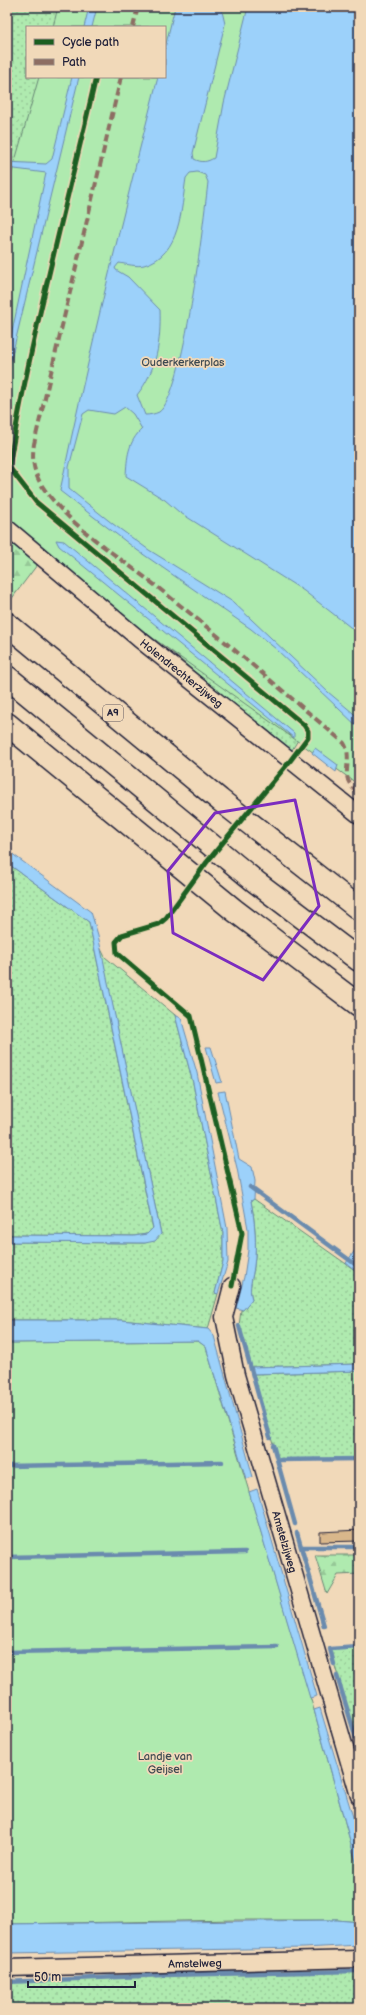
<svg xmlns="http://www.w3.org/2000/svg" width="366" height="2015" font-family="'Balsamiq Sans',sans-serif">
<style>
.grass{fill:url(#grass-dots);stroke:#688675}
.forest{fill:url(#forest-firs);stroke:#688675}
.green{fill:#afeaaf;stroke:#688675}
.water{fill:#9cd1fa;stroke:#6b8bae;fill-rule:evenodd}
.lines{fill:none;stroke-linecap:round;stroke-linejoin:round}
.stream{stroke:#6b8bae;stroke-width:4.5}
.building{fill:#d9b78b;stroke:#22223b}
.minor-casing{stroke:#22223b;stroke-width:19}
.highway-casing{stroke:#22223b;stroke-width:25}
.minor{stroke:#f1d9b9;stroke-width:16}
.highway{stroke:#f1d9b9;stroke-width:22}
.quiet{stroke:#8d6e63;stroke-width:4;stroke-dasharray:8 4;stroke-linecap:butt}
.cycleway-casing{stroke:#f1d9b9;stroke-width:8}
.cycleway{stroke:#1b5e20;stroke-width:5}
.marked{fill:none;stroke:#7b2cbf;stroke-width:3;stroke-linejoin:round}
.labels{text-anchor:middle;dominant-baseline:central;stroke-width:3.5;stroke-linejoin:round;paint-order:stroke}
.shield{fill:#f1d9b9;stroke:#605961;stroke-width:1}
.shield-label{font-size:10px;font-weight:bold;fill:#22223b}
.park-label{font-size:11px;fill:#3e4a52;stroke:#f1d9b9}
.street-label{font-size:11px;fill:#22223b;stroke:#f1d9b9}
</style>
<defs>
<pattern id="grass-dots" width="8" height="8" patternUnits="userSpaceOnUse"><rect width="8" height="8" fill="#afeaaf"/><path d="M2 2h.1M6 6h.1" fill="none" stroke="#96c897" stroke-width="1.8" stroke-linecap="round"/></pattern>
<pattern id="forest-firs" width="22" height="20" patternUnits="userSpaceOnUse"><rect width="22" height="20" fill="#afeaaf"/><path d="M5 1l3.5 6h-7zM16 11l3.5 6h-7z" fill="#96c897"/></pattern>
</defs>
<rect width="100%" height="100%" fill="#f1d9b9"/>
<filter id="ink" filterUnits="userSpaceOnUse"><feTurbulence type="fractalNoise" baseFrequency=".025" numOctaves="2"/><feDisplacementMap in="SourceGraphic" scale="8" xChannelSelector="R" yChannelSelector="G"/><feConvolveMatrix kernelMatrix="1 2 1 2 8 2 1 2 1" color-interpolation-filters="sRGB"/></filter>
<g filter="url(#ink)">
<!-- grass -->
<g class="grass">
<path d="M7 7H110L105 27H27V77H93L7 444Z"/>
<path d="M62 559 298 740 292 750 214 688Z"/>
<path d="M7 863 89 922 153 1229 147 1234 134 1236 7 1235Z"/>
<path d="M100 947 105 957 175 1015 193 1083 223 1233V1262L215 1293 218 1294 208 1329 121 1320H7V1242L145 1243 161 1234Z"/>
<path d="M254 1199 359 1273V1364L251 1367 239 1326 241 1310H243L252 1299C248 1288 253 1277 254 1266 257 1244 255 1222 251 1201Z"/>
<path d="M359 1371V1459L278 1460 252 1374Z"/>
<path d="M359 1647V1748L330 1649Z"/>
<path d="M359 1971V2008H7V1982L163 1975Z"/>
</g>
<!-- forest -->
<g class="forest">
<path d="M7 532 40 561 10 601 7 598Z"/>
<path d="M315 1555H359V1574L338 1575 327 1594Z"/>
</g>
<!-- green -->
<g class="green">
<path d="M58 7H359V785L7 534V189L39 77H165V27H53Z"/>
<path d="M198 1341 206 1347 314 1710 359 1873V1922L337 1920H236L7 1924V1343Z"/>
</g>
<!-- water -->
<g class="water">
<path d="M89 7H97L92 27H84Z"/>
<path d="M175 7H221L225 24 193 153 194 159C202 163 207 162 214 158L224 103 248 7H359V634L304 591 179 512 165 500 126 476C127 457 128 442 142 429L133 414 125 407 114 414 89 410 83 414 69 467V489L113 524 149 550 233 602 328 692 359 718V728L276 649 251 629 137 550 60 491C89 352 123 214 158 77H165V48ZM197 172 205 175 208 182C204 219 184 395 159 412 155 414 149 415 145 415L137 395C157 370 161 341 160 310L128 277 116 270 115 268 119 263C126 264 137 267 144 265 181 255 181 209 186 178L190 173Z"/>
<path d="M72 77H79L7 376V355L46 173 7 168V162L46 164 52 159Z"/>
<path d="M56 540 64 541 294 733V738L59 546Z"/>
<path d="M315 748 338 765 336 772 312 753Z"/>
<path d="M7 850 91 912 98 935 161 1234 155 1241 145 1243 7 1242V1235L134 1236 147 1234 153 1228 89 922 7 863Z"/>
<path d="M175 1015 181 1018 197 1073 227 1228 228 1262 218 1294 215 1293 223 1262V1233L193 1083Z"/>
<path d="M206 1047H211L222 1082 216 1083Z"/>
<path d="M225 1091 239 1159 252 1167 255 1181 254 1199 251 1201C255 1222 257 1244 254 1266 253 1277 248 1288 252 1299L243 1310 236 1308 244 1277 248 1250V1229L237 1168 218 1092Z"/>
<path d="M358 1246H359V1273L346 1263Z"/>
<path d="M7 1320H121L208 1329 214 1336 253 1477 246 1479 206 1347 198 1341 7 1343Z"/>
<path d="M359 1364V1371L252 1374 251 1367Z"/>
<path d="M257 1489 317 1696 310 1698 249 1492Z"/>
<path d="M320 1708 359 1837V1873L314 1710Z"/>
<path d="M337 1920 359 1922V1945L304 1948 7 1953V1924Z"/>
</g>
<g class="lines">
<!-- stream -->
<g class="stream">
<path d="M250 1187 359 1267"/>
<path d="M239 1326 270 1437"/>
<path d="M273 1445 295 1524"/>
<path d="M278 1460 359 1459"/>
<path d="M7 1466 222 1462"/>
<path d="M297 1533 324 1626"/>
<path d="M301 1547H359"/>
<path d="M7 1557 245 1552"/>
<path d="M7 1652 277 1647"/>
<path d="M334 1664 330 1649 359 1647"/>
<path d="M337 1676 357 1741"/>
<path d="M359 1741H357L359 1748"/>
<path d="M7 1982 163 1975 359 1971"/>
</g>
</g>
<!-- building -->
<path class="building" d="M359 1530V1541L320 1542V1532Z"/>
<g class="lines">
<defs>
<g id="minor">
<path id="s1" d="M7 528 139 639 359 815"/>
<path id="s2" d="M232 1286 224 1317 236 1375 359 1796"/>
<path id="s3" d="M7 1968 359 1959"/>
</g>
<g id="highway">
<path d="M7 624 220 800 359 909"/>
<path d="M7 677 256 882 359 960"/>
<path d="M7 724 234 910 359 1005"/>
</g>
</defs>
<!-- minor casing -->
<use href="#minor" class="minor-casing"/>
<!-- highway casing -->
<use href="#highway" class="highway-casing"/>
<!-- minor -->
<use href="#minor" class="minor"/>
<!-- highway -->
<use href="#highway" class="highway"/>
<!-- quiet -->
<g class="quiet">
<path d="M133 27 138 7"/>
<path d="M121 77 34 444C31 464 35 478 48 494 76 531 124 560 161 590 223 639 283 691 344 743 353 758 342 772 350 784 352 788 356 791 359 794"/>
<path d="M356 1884 359 1883"/>
</g>
<defs>
<path id="cycleway" d="M96 77C66 207 31 336 9 467L36 502 304 725 308 731V737L290 761 207 862 166 918 159 924 122 935 116 942 117 953 191 1016 242 1233 232 1286"/>
</defs>
<!-- cycleway casing -->
<use href="#cycleway" class="cycleway-casing"/>
<!-- cycleway -->
<use href="#cycleway" class="cycleway"/>
</g>
</g>
<!-- marked area -->
<path class="marked" d="M295 800 319 906 263 980 173 933 168 871 215 813Z"/>
<g class="labels">
<!-- shield labels -->
<rect class="shield" x="103" y="705" width="20" height="16" rx="3"/>
<g class="shield-label">
<text x="113" y="713">A9</text>
</g>
<!-- park labels -->
<g class="park-label">
<text x="183" y="362">Ouderkerkerplas</text>
<text x="165" y="1756">Landje van<tspan x="165" dy="13">Geijsel</tspan></text>
</g>
<!-- street labels -->
<g class="street-label">
<text stroke="none"><textPath href="#s1" startOffset="227">Holendrechterzijweg</textPath></text>
<text stroke="none"><textPath href="#s2" startOffset="265">Amstelzijweg</textPath></text>
<text stroke="none"><textPath href="#s3" startOffset="188">Amstelweg</textPath></text>
</g>
</g>
<!-- margin -->
<rect width="366" height="2015" fill="none" stroke="#f1d9b9" stroke-width="24"/>
<rect x="12" y="12" width="342" height="1991" fill="none" stroke="#22223b" stroke-width="1.5" filter="url(#ink)"/>
<!-- legend -->
<rect x="26" y="26" width="140" height="52" fill="#f1d9b9" stroke="#9e9087"/>
<rect x="34" y="39" width="20" height="6" fill="#1b5e20" stroke="#9e9087"/>
<text x="62" y="46" font-size="12" fill="#22223b">Cycle path</text>
<rect x="34" y="59" width="20" height="6" fill="#8d6e63" stroke="#9e9087"/>
<text x="62" y="66" font-size="12" fill="#22223b">Path</text>
<!-- scale -->
<path d="M28 1981v6h107v-6" fill="none" stroke="#22223b" stroke-width="2"/>
<text x="34" y="1981" font-size="12" fill="#22223b" stroke="#f1d9b9" stroke-width="3" paint-order="stroke">50 m</text>
</svg>
